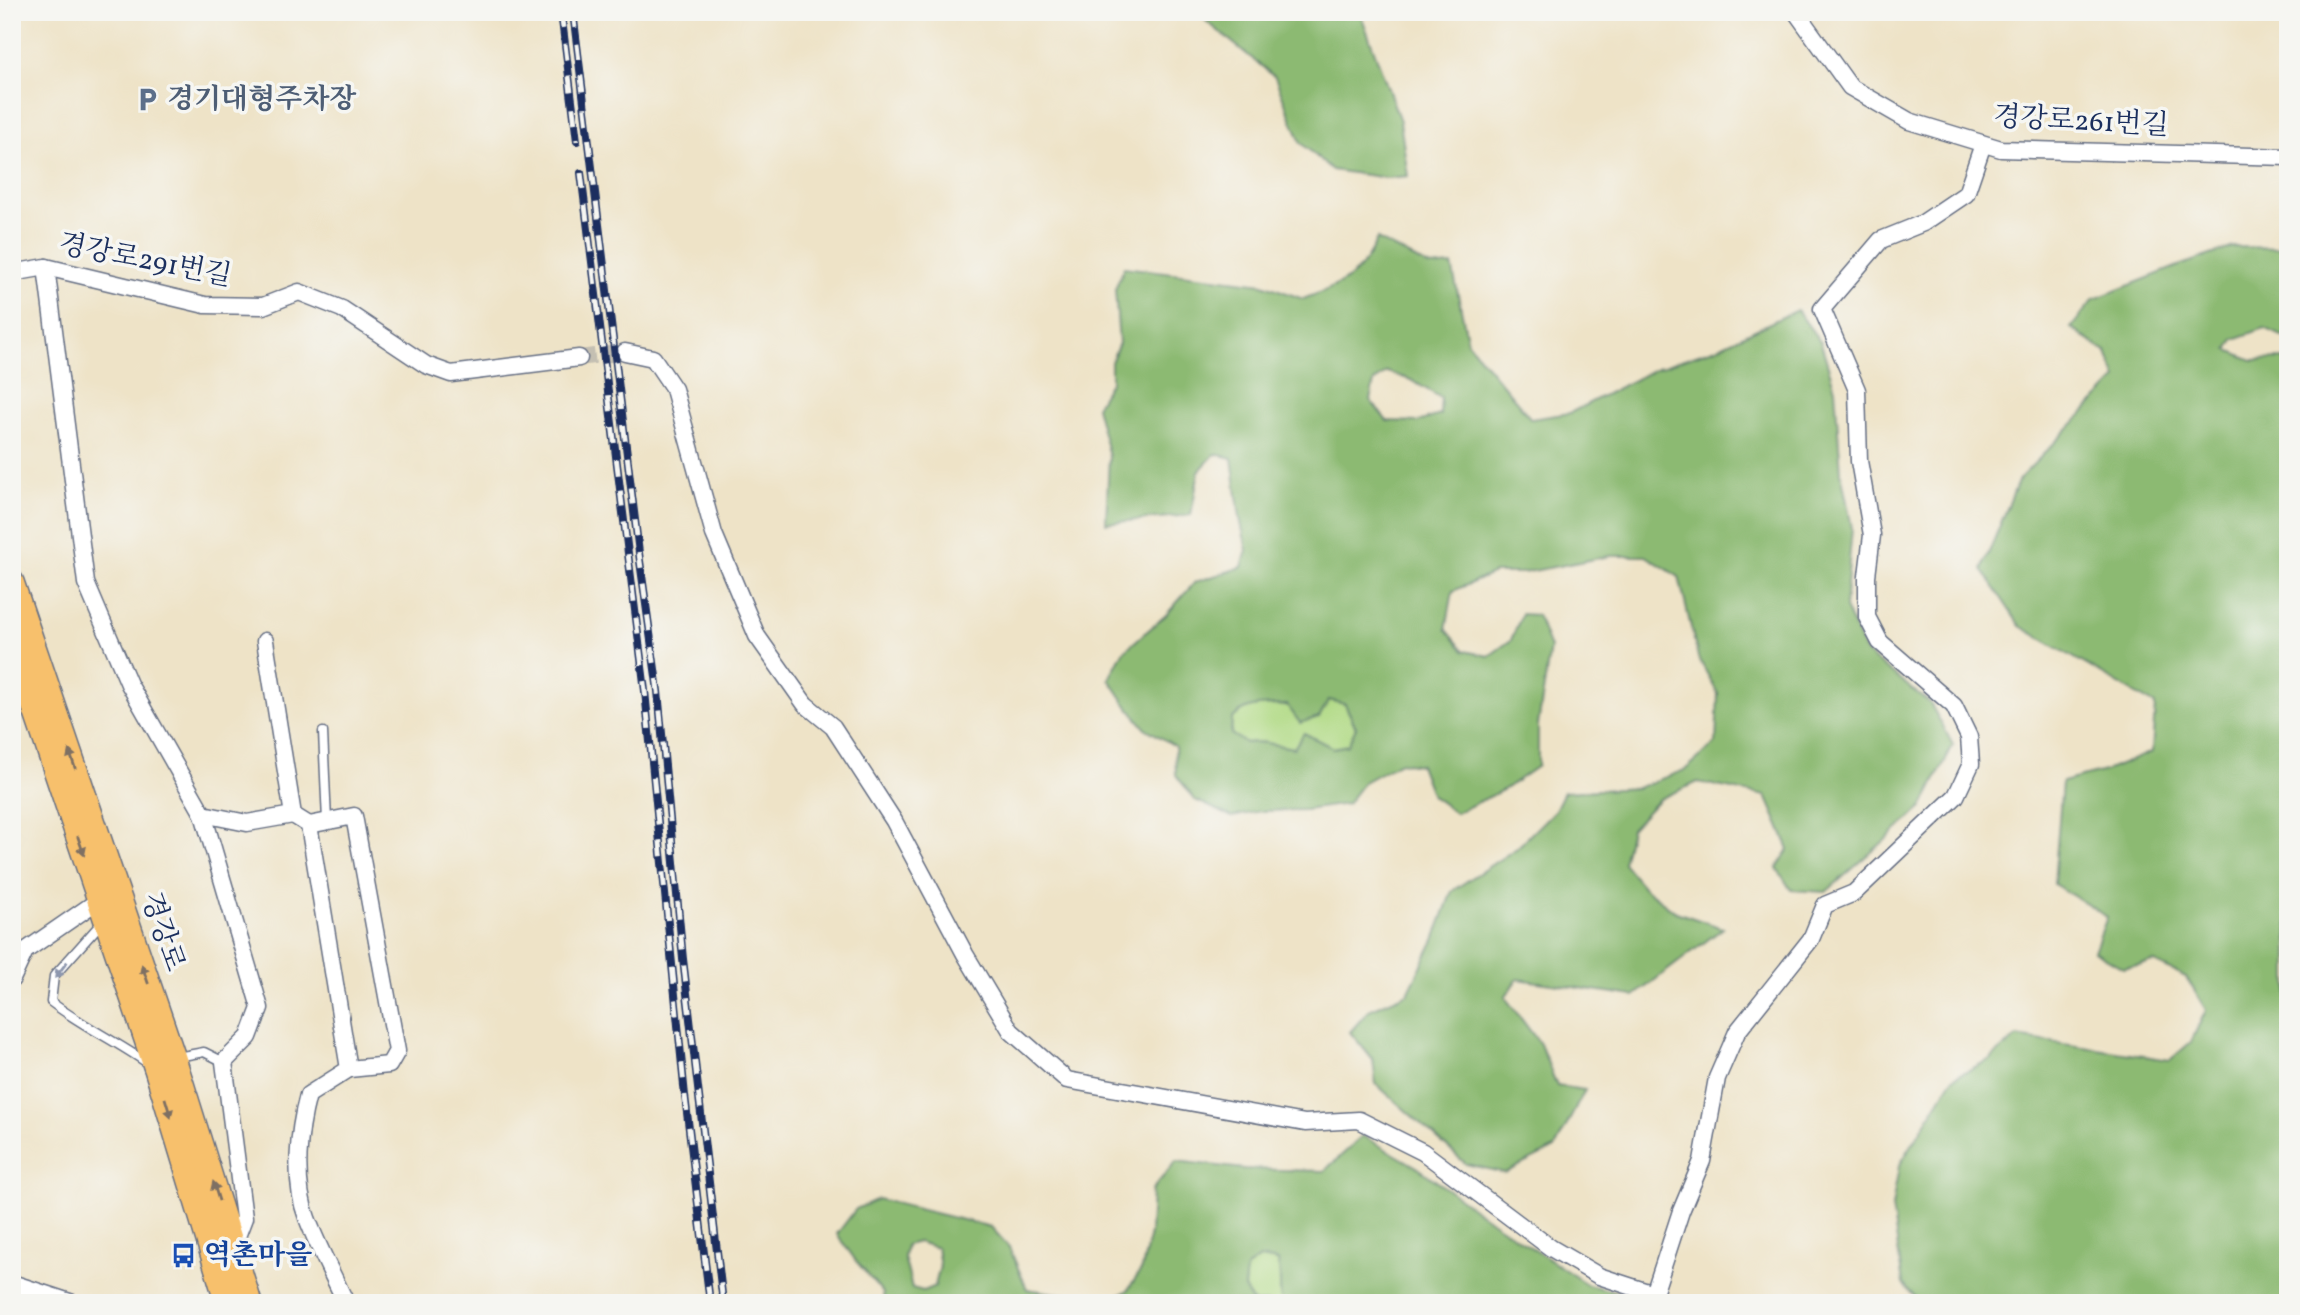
<svg xmlns="http://www.w3.org/2000/svg" width="2300" height="1315" font-family="Vollkorn,'Noto Serif KR',serif">
<style>
.green{fill:#b1da85;stroke:#668472;stroke-width:2}
.forest{fill:#8cba72;stroke:#547468;stroke-width:2;fill-rule:evenodd}
.lines{fill:none;stroke-linecap:round;stroke-linejoin:round}
.minor-tunnel{stroke:#c4bfb2;stroke-width:16;stroke-dasharray:16 8;stroke-linecap:butt}
.service-casing{stroke:#656e83;stroke-width:11}
.minor-casing{stroke:#656e83;stroke-width:19}
.primary-casing{stroke:#656e83;stroke-width:26}
.service{stroke:#fff;stroke-width:8}
.minor{stroke:#fff;stroke-width:16}
.primary{stroke:#f7c06c;stroke-width:23}
.rail-casing{stroke:#1b2f5e;stroke-width:8}
.rail{stroke:#f6f6f2;stroke-width:5;stroke-dasharray:16;stroke-linecap:butt}
.oneway{fill:#7e7064}
.oneway2{fill:#8d97ae}
.labels{text-anchor:middle;dominant-baseline:central;stroke-width:7;stroke-linejoin:round;paint-order:stroke}
.service-label{font-size:28px;font-weight:bold;fill:#4e5e75;stroke:#f6f6f2;text-anchor:start}
.street-label{font-size:28px;fill:#1b2f5e;stroke:#f6f6f2}
.transit-label{font-size:28px;font-weight:bold;fill:#164399;stroke:#f6f6f2;text-anchor:start}
</style>
<rect width="100%" height="100%" fill="#f6f6f2"/>
<filter id="ink" filterUnits="userSpaceOnUse"><feTurbulence type="fractalNoise" baseFrequency=".0143" numOctaves="2"/><feDisplacementMap in="SourceGraphic" scale="14" xChannelSelector="R" yChannelSelector="G"/><feConvolveMatrix kernelMatrix="1 2 1 2 8 2 1 2 1" color-interpolation-filters="sRGB"/></filter>
<filter id="wash" filterUnits="userSpaceOnUse"><feTurbulence type="fractalNoise" baseFrequency=".00686" numOctaves="4" result="noise"/><feDisplacementMap in="SourceGraphic" scale="28" xChannelSelector="R" yChannelSelector="G"/><feGaussianBlur stdDeviation="1.57" result="paint"/><feColorMatrix in="noise" values="0 0 0 0 0 0 0 0 0 0 0 0 0 0 0 0 0 1.4 0 .05"/><feComposite in="paint" operator="in"/></filter>
<g filter="url(#wash)">
<rect width="100%" height="100%" fill="#eee3c7"/>
<!-- green -->
<g class="green">
<path d="M1329 700 1345 704 1356 728 1348 745 1333 748 1304 733 1294 748C1277 746 1262 740 1246 743L1231 734 1232 719C1257 694 1290 706 1319 717Z"/>
<path d="M1260 1258 1278 1261C1282 1275 1278 1291 1282 1303H1253L1244 1288 1246 1268Z"/>
</g>
<!-- forest -->
<g class="forest">
<path d="M1205 12H1360L1400 121 1408 176 1387 178 1332 170 1301 143 1275 77 1205 20Z"/>
<path d="M1377 239 1430 267 1452 265 1468 343 1531 419 1570 413 1655 369 1719 347 1797 310 1821 343 1835 389 1841 472 1852 528 1845 608 1866 653 1930 703 1953 745 1922 808 1826 892 1791 890 1777 868 1789 849 1766 796 1698 782 1659 799 1631 829 1623 863 1644 888 1676 912 1723 928 1634 996 1518 979 1505 997 1540 1044 1557 1086 1585 1090 1555 1148 1505 1173 1466 1164 1376 1084 1373 1060 1350 1032 1369 1010 1408 993 1434 940 1452 891 1517 848 1555 810 1564 792 1637 788 1685 770 1716 743 1718 694 1698 657 1679 577 1646 556H1610L1523 573H1494L1453 591 1446 629 1464 651 1489 656 1511 640 1522 614 1537 615 1550 648 1538 725V766L1505 789 1456 813 1432 796 1420 765 1400 762 1364 782 1347 804 1305 810 1261 811 1232 817 1195 800 1176 775 1175 746 1145 728 1127 706 1109 679 1123 652 1166 615 1195 582 1242 567 1247 550 1240 518 1232 458 1215 454 1199 471 1191 515 1106 523 1109 456 1096 407 1111 381V362L1119 343 1115 289 1124 267 1263 284 1303 299C1340 285 1360 279 1377 239ZM1387 372 1411 380 1441 398 1440 415 1418 422 1387 421 1370 400 1374 382ZM1329 700 1345 704 1356 727 1348 745 1333 748 1304 733 1294 748C1277 746 1262 740 1246 743L1231 734 1232 719C1249 702 1265 706 1287 705L1300 723 1319 717Z"/>
<path d="M2234 247 2288 248V339L2265 328 2234 339 2228 350 2252 360 2288 359V1303H1920L1903 1284 1892 1207 1899 1166 1953 1078 1989 1060 2017 1037 2170 1060 2191 1042 2206 1010 2186 977 2154 962 2123 968 2094 951 2107 917 2054 884 2062 782 2105 771 2152 752 2155 705 2020 626 1982 569 2019 479 2117 379 2107 353 2071 328 2094 299 2181 265Z"/>
<path d="M1363 1136 1417 1167 1494 1223 1588 1285 1617 1292 1638 1303H1282C1278 1291 1282 1276 1278 1261L1260 1258 1246 1268 1244 1288 1253 1303H884L883 1293 856 1261 837 1234 856 1209 878 1199 991 1227 1009 1247 1027 1289 1108 1301 1127 1291 1142 1269 1150 1233 1152 1190 1176 1161 1244 1169 1324 1171ZM918 1242 937 1248 940 1266 935 1286 923 1291 912 1288 904 1257 906 1245Z"/>
</g>
</g>
<g filter="url(#ink)">
<g class="lines">
<!-- minor-tunnel -->
<path class="minor-tunnel" d="M579 358 625 352"/>
<defs>
<g id="service">
<path d="M323 732 327 821"/>
<path d="M104 920 54 976 51 1002C81 1025 116 1041 147 1063"/>
<path d="M177 1057 204 1052 224 1062"/>
</g>
<g id="minor">
<path d="M1796 12 1850 87 1909 121 2001 149 2288 157"/>
<path d="M46 267 86 583 129 684 203 814 260 1008 249 1037 224 1062 244 1218 233 1247"/>
<path d="M12 273 46 267 205 305 263 306 299 292 342 309 426 365 451 374 579 358"/>
<path d="M625 352 653 358 674 389 714 534 757 636 805 704 833 727 894 821 965 954 1011 1031 1067 1080 1305 1123 1359 1120 1423 1152 1551 1248 1599 1276 1654 1294 1663 1303"/>
<path d="M265 641 293 815 309 825 349 1069 308 1095C298 1132 293 1181 307 1218 318 1247 333 1275 346 1303"/>
<path d="M203 814 247 823 293 815"/>
<path d="M309 825 354 816 397 1051 389 1065 349 1069"/>
<path d="M12 979 25 951 99 900"/>
<path d="M12 1283 73 1303"/>
<path d="M1654 1294 1681 1211 1702 1161 1717 1078 1737 1032 1811 939 1825 905 1854 893 1956 796 1971 764 1969 737 1954 706 1880 642 1867 617V576L1872 535 1859 461 1857 390 1822 309 1881 240 1923 223 1966 194 1983 144"/>
</g>
<g id="primary">
<path d="M12 582 174 1058 250 1303"/>
<path d="M12 642 156 1069 227 1303"/>
</g>
</defs>
<!-- service casing -->
<use href="#service" class="service-casing"/>
<!-- minor casing -->
<use href="#minor" class="minor-casing"/>
<!-- primary casing -->
<use href="#primary" class="primary-casing"/>
<!-- service -->
<use href="#service" class="service"/>
<!-- minor -->
<use href="#minor" class="minor"/>
<!-- primary -->
<use href="#primary" class="primary"/>
<defs>
<g id="rail">
<path d="M561 12 577 141"/>
<path d="M573 12 640 561 658 691 683 959 723 1303"/>
<path d="M581 173 645 691 685 1096 710 1303"/>
</g>
</defs>
<!-- rail casing -->
<use href="#rail" class="rail-casing"/>
<!-- rail -->
<use href="#rail" class="rail"/>
</g>
<!-- one-way arrows -->
<defs><path id="oneway-solid" d="M-6-.8H1V-3.2L6.5 0L1 3.2V.8H-6Z" transform="scale(1.75)"/></defs>
<g class="oneway">
<use href="#oneway-solid" transform="translate(72 759) rotate(-109)"/>
<use href="#oneway-solid" transform="translate(81 846) rotate(71)"/>
<use href="#oneway-solid" transform="translate(145 974) rotate(-109)"/>
<use href="#oneway-solid" transform="translate(168 1108) rotate(73)"/>
<use href="#oneway-solid" transform="translate(216 1191) rotate(-107)"/>
</g>
<use class="oneway2" href="#oneway-solid" transform="translate(61 970) rotate(127)"/>
</g>
<!-- icons -->
<defs>
<symbol id="parking-bare" viewBox="-9 -9 18 18"><path d="M-3.5-5.5H1a3.5 3.5 0 0 1 0 7H-1V5.5H-3.5ZM-1-3.4V-.6H.8a1.4 1.4 0 0 0 0-2.8Z" fill="#5c6f8a" stroke="#f6f6f2" stroke-width="2.5" paint-order="stroke"/></symbol>
<symbol id="bus-bare" viewBox="-9 -9 18 18"><path d="M-5-6H5V4H4V6H2V4H-2V6H-4V4H-5ZM-3.5-4V0h7V-4ZM-3.5 1.2v1.5H-2V1.2ZM2 1.2v1.5H3.5V1.2Z" fill="#1a4fb4" stroke="#f6f6f2" stroke-width="2.5" paint-order="stroke"/></symbol>
</defs>
<g fill-rule="evenodd">
<use href="#parking-bare" x="130" y="82" width="35" height="35"/>
<use href="#bus-bare" x="166" y="1238" width="35" height="35"/>
</g>
<g class="labels">
<!-- service labels -->
<g class="service-label">
<text x="167" y="100">경기대형주차장</text>
</g>
<!-- street labels -->
<g class="street-label">
<text transform="translate(2081 122) rotate(3)">경강로261번길</text>
<text transform="translate(145 261) rotate(11)">경강로291번길</text>
<text transform="translate(162 932) rotate(71)">경강로</text>
</g>
<!-- transit labels -->
<g class="transit-label">
<text x="204" y="1256">역촌마을</text>
</g>
</g>
<!-- margin -->
<rect width="2300" height="1315" fill="none" stroke="#f6f6f2" stroke-width="42"/>
</svg>
